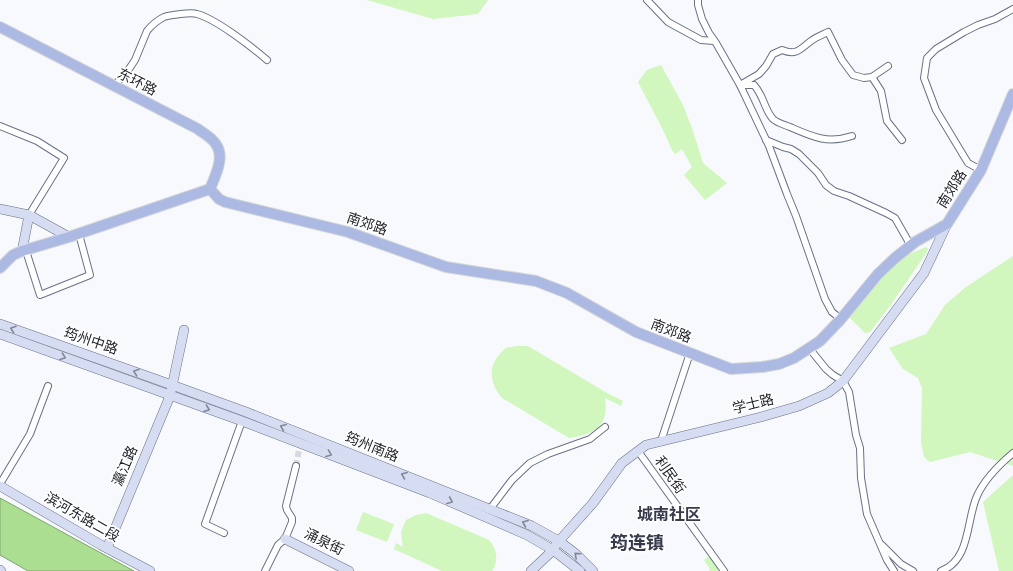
<svg xmlns="http://www.w3.org/2000/svg" width="1013" height="571" font-family="Figtree,'Noto Sans SC',sans-serif">
<style>
.green{fill:#d1f6be}
.water{fill:#abde90;stroke:#80a571}
.lines{fill:none;stroke-linecap:round;stroke-linejoin:round}
.street-tunnel{stroke:#d6d8dd;stroke-width:6;stroke-dasharray:6 3;stroke-linecap:butt}
.street-casing{stroke:#697184;stroke-width:8}
.secondary-casing{stroke:#697184;stroke-width:10}
.primary-casing{stroke:#d6d7d8;stroke-width:12}
.street{stroke:#fff;stroke-width:6}
.secondary{stroke:#d6dcf1;stroke-width:9}
.primary{stroke:#acbae3;stroke-width:10}
.oneway{stroke:#838797}
.labels{text-anchor:middle;dominant-baseline:central;stroke-width:3.5;stroke-linejoin:round;paint-order:stroke}
.street-label{font-size:14px;fill:#1d2028;stroke:#fff}
.quarter-label{font-size:16px;font-weight:bold;fill:#353b4c;stroke:#fff}
.district-label{font-size:18px;font-weight:bold;fill:#353b4c;stroke:#fff}
</style>
<rect width="100%" height="100%" fill="#f7f9fd"/>
<!-- green -->
<g class="green">
<path d="M367 0H488L478 14 433 19Z"/>
<path d="M661 65 683 105 693 131 703 163 727 183 705 200 684 175 692 167 682 149 675 154 672 150 663 130 638 82 647 70Z"/>
<path d="M926 247 928 249 925 255 890 306 870 332 865 333 847 315 902 257Z"/>
<path d="M1013 256V466L970 452 930 462 924 457 921 442 922 388 918 378 903 369 889 348 926 334 945 305 966 287Z"/>
<path d="M519 346H528L607 393 623 401 621 406 605 398C609 427 595 434 569 438L502 398C491 385 487 369 499 355 501 353 503 350 506 348 510 347 515 346 519 346Z"/>
<path d="M1013 475V571H999L983 502Z"/>
<path d="M363 512 394 524 387 542 356 530Z"/>
<path d="M426 513 489 540C497 549 499 561 492 571H442L394 549 396 543 403 547 401 532 406 520 416 515Z"/>
<path d="M709 556 719 570 718 571H709L710 569 704 560Z"/>
</g>
<!-- water -->
<path class="water" d="M0 498 134 571H28L0 555Z"/>
<g class="lines">
<!-- street-tunnel -->
<path class="street-tunnel" d="M296 466 299 450"/>
<defs>
<g id="street">
<path d="M647 0 668 22 701 40 714 41"/>
<path d="M698 0V5L702 19 709 33 716 43 740 85 769 146 787 194 796 216 825 299 832 312 841 319"/>
<path d="M872 77 881 91 887 121 902 140"/>
<path d="M740 85 759 74 766 66 773 54 782 50C797 56 800 49 811 41 816 37 822 35 828 32L842 60 853 75 864 78 872 77 888 66"/>
<path d="M741 85H754C764 96 764 109 773 119 777 123 785 125 790 127 813 137 827 144 852 136"/>
<path d="M114 86 127 72 135 60 147 31C151 26 158 20 164 17 170 15 191 12 197 14 216 19 252 47 267 60"/>
<path d="M0 126 37 141 64 158 29 215"/>
<path d="M766 140 783 147 791 149 799 154 818 173 826 185 834 191 849 196 886 213 895 218 911 246"/>
<path d="M981 170 968 163 936 110 924 78 927 58 936 49 964 32 978 25 995 19 1013 9"/>
<path d="M22 251 27 254 40 295 90 275 79 234"/>
<path d="M809 348 826 369 833 375 843 381 849 392 856 435 860 448 861 478 867 514 887 560 894 571"/>
<path d="M661 441 690 353"/>
<path d="M638 451 724 571"/>
<path d="M0 484 30 434 48 386"/>
<path d="M490 509 512 480 530 463 548 454 590 439 605 427"/>
<path d="M224 533 205 524 242 421"/>
<path d="M882 545 901 564 913 571"/>
<path d="M265 571 278 545 285 539 292 522V518L287 510 286 506 296 466"/>
<path d="M941 571C971 560 966 520 977 496 984 480 1000 464 1013 453"/>
</g>
<g id="secondary">
<path d="M0 209 29 215 69 237"/>
<path d="M22 251 29 215"/>
<path d="M0 324 172 385 246 412 532 526 559 541 576 554 593 571"/>
<path d="M0 334 242 421 430 493 527 535 553 550 580 571"/>
<path d="M0 486 101 545 150 571"/>
<path d="M285 539 349 571"/>
<path d="M107 548 170 396 184 330"/>
<path d="M0 570 1 571"/>
<path d="M531 571 549 554 559 541 593 503 622 463 646 445 761 417 799 406 828 393 843 381 924 273 947 224"/>
</g>
<g id="primary">
<path d="M0 27 198 129C203 133 211 137 215 143 226 156 215 176 210 189"/>
<path d="M210 189 219 199 225 202 348 232 446 267 536 281 567 293 636 332 690 353 731 369 762 367 779 364 794 358 820 341 841 319 878 274 895 258 915 242 947 224 981 170 1013 94"/>
<path d="M0 268 13 255 22 251 69 237 210 189"/>
</g>
</defs>
<!-- street casing -->
<use href="#street" class="street-casing"/>
<!-- secondary casing -->
<use href="#secondary" class="secondary-casing"/>
<!-- primary casing -->
<use href="#primary" class="primary-casing"/>
<!-- street -->
<use href="#street" class="street"/>
<!-- secondary -->
<use href="#secondary" class="secondary"/>
<!-- primary -->
<use href="#primary" class="primary"/>
</g>
<!-- one-way arrows -->
<defs><path id="oneway-chevron" d="M-2-3.5L2.5 0L-2 3.5" fill="none" stroke-width="1.6" stroke-linecap="round" stroke-linejoin="round"/></defs>
<g class="oneway">
<use href="#oneway-chevron" transform="translate(13 329) rotate(-161)"/>
<use href="#oneway-chevron" transform="translate(63 357) rotate(20)"/>
<use href="#oneway-chevron" transform="translate(136 372) rotate(-161)"/>
<use href="#oneway-chevron" transform="translate(207 409) rotate(20)"/>
<use href="#oneway-chevron" transform="translate(283 427) rotate(-158)"/>
<use href="#oneway-chevron" transform="translate(329 454) rotate(21)"/>
<use href="#oneway-chevron" transform="translate(404 475) rotate(-158)"/>
<use href="#oneway-chevron" transform="translate(450 501) rotate(23)"/>
<use href="#oneway-chevron" transform="translate(525 523) rotate(-158)"/>
<use href="#oneway-chevron" transform="translate(577 555) rotate(-138)"/>
</g>
<g class="labels">
<!-- street labels -->
<g class="street-label">
<text transform="translate(137 82) rotate(27)">东环路</text>
<text transform="translate(952 189) rotate(-58)">南郊路</text>
<text transform="translate(367 224) rotate(19)">南郊路</text>
<text transform="translate(671 331) rotate(21)">南郊路</text>
<text transform="translate(91 341) rotate(19)">筠州中路</text>
<text transform="translate(753 404) rotate(-14)">学士路</text>
<text transform="translate(372 447) rotate(22)">筠州南路</text>
<text transform="translate(125 466) rotate(-67)">瀛江路</text>
<text transform="translate(670 475) rotate(55)">利民街</text>
<text transform="translate(82 517) rotate(30)">滨河东路二段</text>
<text transform="translate(324 542) rotate(26)">涌泉街</text>
</g>
<!-- quarter labels -->
<g class="quarter-label">
<text x="669" y="514">城南社区</text>
</g>
<!-- district labels -->
<g class="district-label">
<text x="637" y="543">筠连镇</text>
</g>
</g>
</svg>
